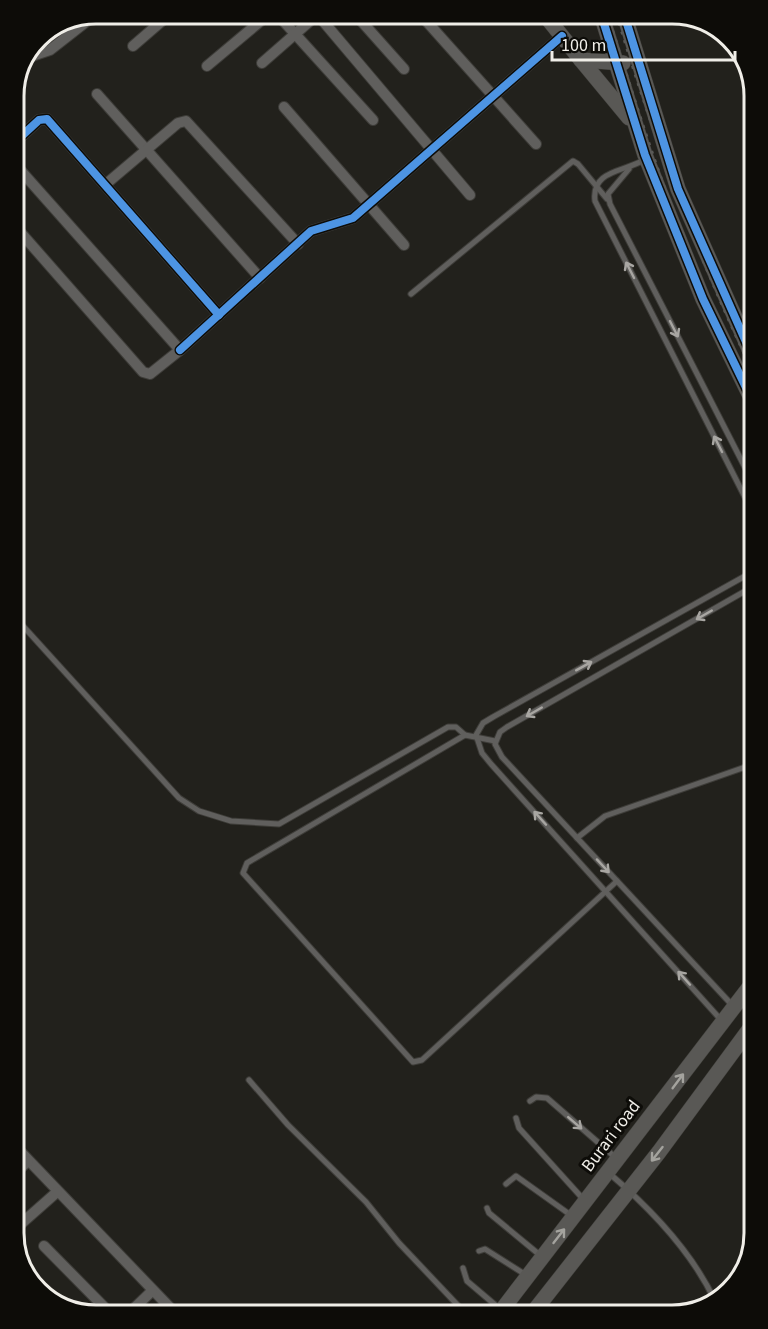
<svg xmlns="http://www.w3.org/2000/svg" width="768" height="1329" font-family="'Source Sans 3',sans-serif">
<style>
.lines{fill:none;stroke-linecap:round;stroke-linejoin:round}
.lane-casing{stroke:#3e3d39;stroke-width:7}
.street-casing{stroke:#3e3d39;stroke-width:12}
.secondary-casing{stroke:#3e3d39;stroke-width:16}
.lane{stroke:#605f5d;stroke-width:5}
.street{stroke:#605f5d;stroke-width:10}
.secondary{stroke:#595855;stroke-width:15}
.rail{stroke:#595957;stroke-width:4;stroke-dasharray:3 6;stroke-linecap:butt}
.cycleway-casing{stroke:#0d0c08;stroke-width:11}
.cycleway{stroke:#4d94e3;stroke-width:8}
.oneway{stroke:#a8a6a2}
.oneway2{stroke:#a4a39e}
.labels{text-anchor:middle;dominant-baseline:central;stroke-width:6;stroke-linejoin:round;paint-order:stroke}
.street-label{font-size:18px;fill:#f0eee8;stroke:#0d0c08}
.rim{fill:none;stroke:#f0eee8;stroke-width:3}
</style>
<rect width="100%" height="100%" fill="#22211c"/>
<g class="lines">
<defs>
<g id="lane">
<path d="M644 160C624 172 591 170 595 201L754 515"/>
<path d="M629 169 608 194 610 204 754 485"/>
<path d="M411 294 573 161 578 164 607 199"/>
<path d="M14 616 179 798 199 811 231 821 279 824 448 727H456L465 735"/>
<path d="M495 741 465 735 247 863 243 873 413 1062 422 1060 617 881"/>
<path d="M577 838 605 816 754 764"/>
<path d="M733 1006 502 757 495 744 500 732 507 727 754 586"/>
<path d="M722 1021 491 764 482 753 476 735 483 723 493 717 754 571"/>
<path d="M249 1080 288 1125 366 1202 399 1243 467 1315"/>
<path d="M530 1101 536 1097 547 1098 616 1158"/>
<path d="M516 1118 519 1128 584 1200"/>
<path d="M610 1174C651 1209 692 1252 715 1301"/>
<path d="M506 1184 516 1176 572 1216"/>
<path d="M487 1208 489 1213 541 1256"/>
<path d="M479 1251 485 1249 526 1275"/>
<path d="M463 1268 467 1281 500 1309"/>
</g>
<g id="street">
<path d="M277 14 373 120"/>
<path d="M317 14 470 195"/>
<path d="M355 14 404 69"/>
<path d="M420 14 536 144"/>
<path d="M133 46 170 14"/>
<path d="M29 57 50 50 96 14"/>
<path d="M262 63 318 14"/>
<path d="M207 66 269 14"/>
<path d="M97 94 260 278"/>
<path d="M284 107 404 245"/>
<path d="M14 143 39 120 47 119 219 315"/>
<path d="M106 184 178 123 186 121 298 244"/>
<path d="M14 225 143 372 150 374 180 350 14 163"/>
<path d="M180 350 311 231 353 218 562 36"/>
<path d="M14 1145 177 1315"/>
<path d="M14 1174 28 1161"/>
<path d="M14 1230 57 1192"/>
<path d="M44 1246 112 1315"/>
<path d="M127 1315 152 1291"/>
</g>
<g id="secondary">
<path d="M544 14 581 60 623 63"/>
<path d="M601 14 645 155 703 299 754 404"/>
<path d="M624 14 678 189 754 360"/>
<path d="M581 60 629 118"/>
<path d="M498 1315 754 981"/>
<path d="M531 1315 659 1152 754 1023"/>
</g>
</defs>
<!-- lane casing -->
<use href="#lane" class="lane-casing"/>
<!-- street casing -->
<use href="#street" class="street-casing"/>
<!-- secondary casing -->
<use href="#secondary" class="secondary-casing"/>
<!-- lane -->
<use href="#lane" class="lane"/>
<!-- street -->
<use href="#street" class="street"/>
<!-- secondary -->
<use href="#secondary" class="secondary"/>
<!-- rail -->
<g class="rail">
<path d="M607 14C647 143 689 274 754 393"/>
<path d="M617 14C654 138 698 257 754 373"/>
</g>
<defs>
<g id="cycleway">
<path d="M601 14 645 155 703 299 754 404"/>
<path d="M624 14 678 189 754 360"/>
<path d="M14 143 39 120 47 119 219 315"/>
<path d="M180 350 311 231 353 218 562 36"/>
</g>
</defs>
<!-- cycleway casing -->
<use href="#cycleway" class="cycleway-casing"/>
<!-- cycleway -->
<use href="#cycleway" class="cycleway"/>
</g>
<!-- one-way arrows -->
<defs><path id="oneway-shaft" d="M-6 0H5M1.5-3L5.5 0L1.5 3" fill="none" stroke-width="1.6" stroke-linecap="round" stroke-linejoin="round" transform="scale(1.5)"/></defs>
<g class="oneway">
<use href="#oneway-shaft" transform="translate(630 270) rotate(-117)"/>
<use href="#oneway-shaft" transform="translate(674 329) rotate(63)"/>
<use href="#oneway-shaft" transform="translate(718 444) rotate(-117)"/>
<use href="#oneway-shaft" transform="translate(704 615) rotate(150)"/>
<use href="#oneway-shaft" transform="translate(584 666) rotate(-29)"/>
<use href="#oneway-shaft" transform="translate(534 712) rotate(150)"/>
<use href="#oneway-shaft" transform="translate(540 818) rotate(-132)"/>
<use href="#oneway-shaft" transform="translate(603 866) rotate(47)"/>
<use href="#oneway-shaft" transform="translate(684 978) rotate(-132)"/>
<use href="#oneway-shaft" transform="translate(575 1123) rotate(41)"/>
</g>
<g class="oneway2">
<use href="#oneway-shaft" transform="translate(678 1081) rotate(-53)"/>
<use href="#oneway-shaft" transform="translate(657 1154) rotate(128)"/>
<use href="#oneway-shaft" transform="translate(559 1236) rotate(-52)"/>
</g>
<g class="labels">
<!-- street labels -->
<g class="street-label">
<text transform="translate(611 1136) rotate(-53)">Burari road</text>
</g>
</g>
<!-- crop -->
<path d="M0 0H768V1329H0ZM96 24H672A72 72 0 0 1 744 96V1233A72 72 0 0 1 672 1305H96A72 72 0 0 1 24 1233V96A72 72 0 0 1 96 24Z" fill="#0d0c08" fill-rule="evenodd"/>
<path class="rim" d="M96 24H672A72 72 0 0 1 744 96V1233A72 72 0 0 1 672 1305H96A72 72 0 0 1 24 1233V96A72 72 0 0 1 96 24Z"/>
<!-- scale -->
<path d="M552 51v9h183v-9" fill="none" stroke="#f0eee8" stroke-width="3"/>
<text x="561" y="51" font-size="18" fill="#f0eee8" stroke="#0d0c08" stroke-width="4.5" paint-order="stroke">100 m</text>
</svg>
